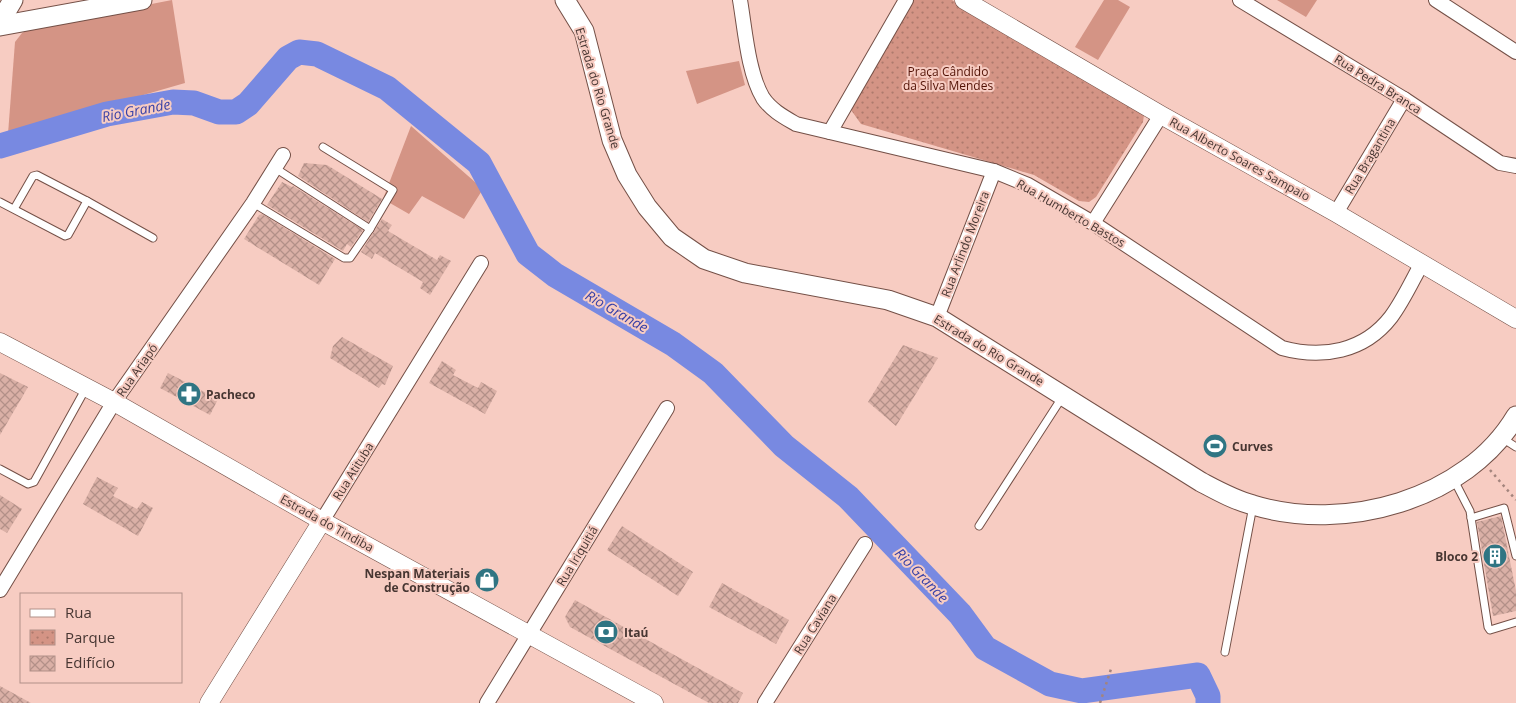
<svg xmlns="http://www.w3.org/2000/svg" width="1516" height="703" font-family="'Open Sans',sans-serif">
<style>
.grass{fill:#d49485}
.park{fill:url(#park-dots)}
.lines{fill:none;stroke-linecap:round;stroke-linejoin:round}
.river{stroke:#7889e1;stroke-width:25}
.building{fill:url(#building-cross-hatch)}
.service-casing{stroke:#745047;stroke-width:9}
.minor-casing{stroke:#745047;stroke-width:16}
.tertiary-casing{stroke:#745047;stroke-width:19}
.secondary-casing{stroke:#745047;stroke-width:21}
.path{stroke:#a3847d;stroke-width:2.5;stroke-dasharray:2.5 4;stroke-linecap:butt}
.service{stroke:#fff;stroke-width:7}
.minor{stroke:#fff;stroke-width:14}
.tertiary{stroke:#fff;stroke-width:18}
.secondary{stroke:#fff;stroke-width:19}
.labels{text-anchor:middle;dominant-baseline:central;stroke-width:4;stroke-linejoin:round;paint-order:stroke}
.park-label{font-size:12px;fill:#521205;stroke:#f7ccc2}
.street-label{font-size:12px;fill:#473632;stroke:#f7ccc2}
.poi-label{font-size:12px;font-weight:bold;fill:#473632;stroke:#f7ccc2;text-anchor:start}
.water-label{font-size:14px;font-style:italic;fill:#3840a6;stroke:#f7ccc2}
</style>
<defs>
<pattern id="park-dots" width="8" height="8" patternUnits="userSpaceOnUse" patternTransform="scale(1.25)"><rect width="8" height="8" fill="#d49485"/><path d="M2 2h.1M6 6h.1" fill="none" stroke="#ae7a6d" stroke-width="1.8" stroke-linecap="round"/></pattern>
<pattern id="building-cross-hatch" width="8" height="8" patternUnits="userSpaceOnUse" patternTransform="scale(1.25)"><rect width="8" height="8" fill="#dab0a6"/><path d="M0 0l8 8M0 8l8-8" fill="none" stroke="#b39088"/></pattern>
</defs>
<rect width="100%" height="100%" fill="#f7ccc2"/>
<!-- grass -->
<g class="grass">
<path d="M172 0 185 83 8 134 15 42 22 33 34 27Z"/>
<path d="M1104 0H1118L1130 7 1098 60 1075 47Z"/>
<path d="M1277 0H1317L1306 17Z"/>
<path d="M739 61 745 85 697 104 686 71Z"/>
<path d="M411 126 483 189 464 219 422 196 409 214 383 199Z"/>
</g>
<!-- park -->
<path class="park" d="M911 0H952L1138 107 1144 115 1143 122 1096 197 1089 202 1079 201 1034 175 861 124 851 110Z"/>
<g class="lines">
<!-- river -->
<path class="river" d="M0 146 107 114 173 102 194 103 219 112H236L248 104 288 58 299 52 317 54 387 88 479 163 528 254 555 275 673 344 713 373 784 446 848 497 960 614 985 648 1050 684 1082 691 1198 675 1208 696V703"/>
</g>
<!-- building -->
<g class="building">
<path d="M304 163 327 165 382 199 368 222 298 176Z"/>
<path d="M282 182 292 187 293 186 363 230 351 247 347 244 343 251 267 205Z"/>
<path d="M262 214 335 259 319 285 244 239 259 215Z"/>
<path d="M382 219 392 225 388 231 437 260 440 255 451 261 430 295 420 288 423 282 375 253 372 259 361 252Z"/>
<path d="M342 337 393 366 385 385 382 384 379 388 330 358 333 346Z"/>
<path d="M903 345 938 358 896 426 868 402Z"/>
<path d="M442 361 456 370 453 375 478 388 481 382 497 391 485 414 429 383Z"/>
<path d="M0 373 28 387 0 435Z"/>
<path d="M168 373 218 399 210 415 160 388Z"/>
<path d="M97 477 118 488 113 496 137 509 142 502 153 508 138 536 83 504Z"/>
<path d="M0 495 22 509 7 533 0 529Z"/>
<path d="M1501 516 1516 591V611L1493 616 1477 522Z"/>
<path d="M622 526 693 572 678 596 607 550Z"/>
<path d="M722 583 789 620 776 644 709 607Z"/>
<path d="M575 600 743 693 738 703H709L570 627 565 617Z"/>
<path d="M0 686 31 703H0Z"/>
</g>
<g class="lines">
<defs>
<g id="service">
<path d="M275 168 370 229"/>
<path d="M87 201 153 238"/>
<path d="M0 202 65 236 68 235 87 201 37 175 33 176 14 209"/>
<path d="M253 203 344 258H350L370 229 393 190 323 147"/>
<path d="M1502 438 1516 447"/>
<path d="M0 469 28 484 34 482 86 388"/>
<path d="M1453 478 1470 511 1488 627 1490 630 1516 622"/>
<path d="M1471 518 1504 508 1516 556"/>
<path d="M979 526 1063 396"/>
<path d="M1225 652 1253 506"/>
</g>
<g id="minor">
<path d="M740 0C745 29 748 73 763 98 771 110 784 117 796 124L994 171 1028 185 1093 223 1282 348C1322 359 1364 352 1391 317 1403 301 1412 281 1422 263"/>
<path d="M1240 0 1404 99 1500 163 1516 166"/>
<path d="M1436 0 1516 52"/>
<path d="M830 132 906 0"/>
<path d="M1336 213 1404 99"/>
<path d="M1093 223 1161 115"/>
<path d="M937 317 994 171"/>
<path d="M322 521 481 263"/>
<path d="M0 590 114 402 253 203 283 155"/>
<path d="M487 703 667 408"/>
<path d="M765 703 865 544"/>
</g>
<g id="tertiary">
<path d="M964 0 1161 115 1336 213 1516 319"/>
<path d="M0 342 114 402 322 521 654 703"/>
<path d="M209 703 322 521"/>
</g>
<g id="secondary">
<path d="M565 0 584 31 612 140 627 175 647 207 672 237 704 259 745 273 888 300 937 317 1201 482C1218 491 1234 500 1253 505 1344 533 1466 500 1516 416"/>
<path d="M0 22 13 0"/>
<path d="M0 26 142 0"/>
</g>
</defs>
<!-- service casing -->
<use href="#service" class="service-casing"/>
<!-- minor casing -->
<use href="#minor" class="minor-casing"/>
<!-- tertiary casing -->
<use href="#tertiary" class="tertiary-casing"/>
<!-- secondary casing -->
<use href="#secondary" class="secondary-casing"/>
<!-- path -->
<g class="path">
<path d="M1490 470 1516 500"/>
<path d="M1100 703 1111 669"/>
</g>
<!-- service -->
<use href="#service" class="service"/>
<!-- minor -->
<use href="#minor" class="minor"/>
<!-- tertiary -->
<use href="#tertiary" class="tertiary"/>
<!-- secondary -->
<use href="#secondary" class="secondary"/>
</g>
<!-- icons -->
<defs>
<symbol id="pharmacy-disc" viewBox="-11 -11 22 22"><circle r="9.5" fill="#307583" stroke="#f7ccc2"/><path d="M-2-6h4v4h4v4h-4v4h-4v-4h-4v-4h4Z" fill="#fff"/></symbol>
<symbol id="stadium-disc" viewBox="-11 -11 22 22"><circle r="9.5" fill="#307583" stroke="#f7ccc2"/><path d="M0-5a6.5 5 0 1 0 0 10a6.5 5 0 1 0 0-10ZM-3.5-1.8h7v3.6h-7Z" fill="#fff"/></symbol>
<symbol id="building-disc" viewBox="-11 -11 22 22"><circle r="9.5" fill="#307583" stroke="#f7ccc2"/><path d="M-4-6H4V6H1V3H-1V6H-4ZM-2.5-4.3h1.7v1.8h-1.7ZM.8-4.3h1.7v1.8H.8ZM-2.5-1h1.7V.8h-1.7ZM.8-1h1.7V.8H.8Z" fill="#fff"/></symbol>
<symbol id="shop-disc" viewBox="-11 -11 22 22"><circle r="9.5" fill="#307583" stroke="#f7ccc2"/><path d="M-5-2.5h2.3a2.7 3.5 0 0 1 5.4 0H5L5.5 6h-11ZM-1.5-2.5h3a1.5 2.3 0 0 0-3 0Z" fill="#fff"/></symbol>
<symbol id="bank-disc" viewBox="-11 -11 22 22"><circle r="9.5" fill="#307583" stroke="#f7ccc2"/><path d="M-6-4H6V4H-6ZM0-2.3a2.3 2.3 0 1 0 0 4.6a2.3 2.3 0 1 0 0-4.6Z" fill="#fff"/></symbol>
</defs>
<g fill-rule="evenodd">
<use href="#pharmacy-disc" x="175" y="380" width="28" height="28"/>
<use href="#stadium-disc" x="1201" y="432" width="28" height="28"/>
<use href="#building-disc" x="1481" y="542" width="28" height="28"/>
<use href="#shop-disc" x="473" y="566" width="28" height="28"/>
<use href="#bank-disc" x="592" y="618" width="28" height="28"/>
</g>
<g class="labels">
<!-- park labels -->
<g class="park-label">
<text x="948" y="71">Praça Cândido<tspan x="948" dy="14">da Silva Mendes</tspan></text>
</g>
<!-- street labels -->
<g class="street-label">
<text transform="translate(1378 84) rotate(32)">Rua Pedra Branca</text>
<text transform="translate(598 88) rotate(73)">Estrada do Rio Grande</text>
<text transform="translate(1370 156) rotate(-59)">Rua Bragantina</text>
<text transform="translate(1240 159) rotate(29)">Rua Alberto Soares Sampaio</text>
<text transform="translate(1071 213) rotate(30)">Rua Humberto Bastos</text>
<text transform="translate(965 244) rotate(-69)">Rua Arlindo Moreira</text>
<text transform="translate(989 350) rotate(31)">Estrada do Rio Grande</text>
<text transform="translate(137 370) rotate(-55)">Rua Ariapó</text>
<text transform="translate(353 471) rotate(-58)">Rua Atituba</text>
<text transform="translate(327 523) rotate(29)">Estrada do Tindiba</text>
<text transform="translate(577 556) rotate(-59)">Rua Iriquitiá</text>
<text transform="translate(815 624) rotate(-58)">Rua Caviana</text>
</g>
<!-- poi labels -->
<g class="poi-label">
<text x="206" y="394">Pacheco</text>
<text x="1232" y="446">Curves</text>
<text x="1478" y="556" text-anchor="end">Bloco 2</text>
<text x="470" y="573" text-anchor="end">Nespan Materiais<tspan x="470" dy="14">de Construção</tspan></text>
<text x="624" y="632">Itaú</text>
</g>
<!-- water labels -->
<g class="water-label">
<text transform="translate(136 110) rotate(-11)">Rio Grande</text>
<text transform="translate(617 311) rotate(30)">Rio Grande</text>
<text transform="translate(922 575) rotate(46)">Rio Grande</text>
</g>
</g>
<!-- legend -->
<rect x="20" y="593" width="162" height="90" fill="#f7ccc2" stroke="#b19088"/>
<rect x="30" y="609" width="25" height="8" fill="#ffffff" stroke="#b19088"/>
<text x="65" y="618" font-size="15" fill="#473632">Rua</text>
<rect x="30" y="630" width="25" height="15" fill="url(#park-dots)" stroke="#b19088"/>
<text x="65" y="643" font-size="15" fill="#473632">Parque</text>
<rect x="30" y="656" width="25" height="15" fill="url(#building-cross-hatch)" stroke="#b19088"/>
<text x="65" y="668" font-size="15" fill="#473632">Edifício</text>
</svg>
